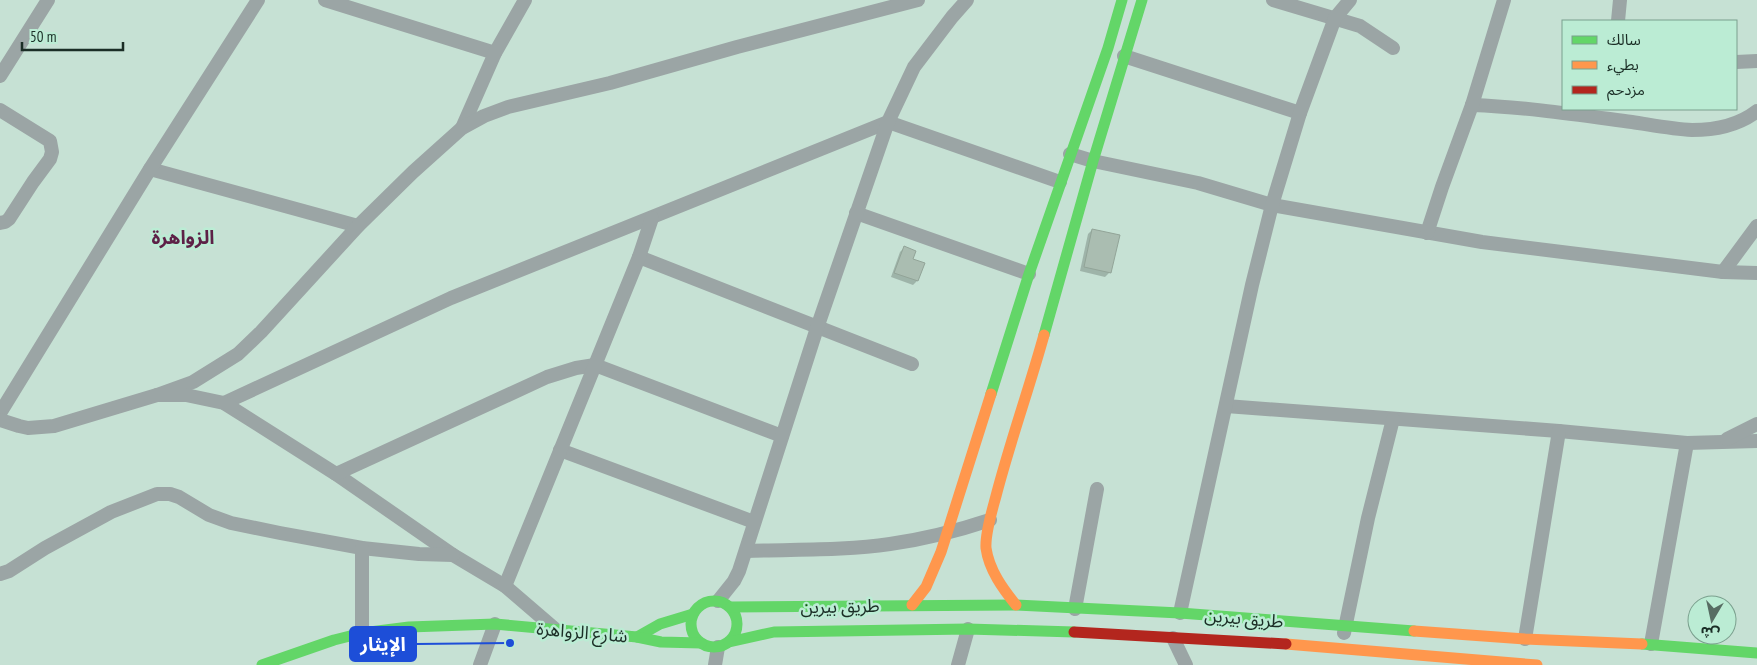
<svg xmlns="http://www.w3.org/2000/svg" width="1757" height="665" font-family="'PT Sans Narrow','Noto Sans Arabic',sans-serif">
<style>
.shadow{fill:#0003}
.building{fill:#aabdb1;stroke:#92a498}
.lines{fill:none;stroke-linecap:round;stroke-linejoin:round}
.street{stroke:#9ba5a5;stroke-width:14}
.fast{stroke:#63d668;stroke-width:11}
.slow{stroke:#ff974d;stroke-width:11}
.jam{stroke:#b3261e;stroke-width:11}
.labels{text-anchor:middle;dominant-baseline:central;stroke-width:5;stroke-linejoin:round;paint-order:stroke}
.street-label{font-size:18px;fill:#1b2e26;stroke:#bbecd4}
.neighbourhood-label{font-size:19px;font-weight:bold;fill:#5d2147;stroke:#bbecd4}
.leader{fill:none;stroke:#1d4ed8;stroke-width:2}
.callout-dot{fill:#1d4ed8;stroke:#bbecd4;stroke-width:2}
.callout{fill:#1d4ed8;stroke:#1d4ed8;stroke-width:2}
.callout-label{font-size:19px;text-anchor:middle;font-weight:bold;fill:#fff}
</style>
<rect width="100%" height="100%" fill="#c6e1d4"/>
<!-- shadow -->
<g class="shadow">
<path d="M1092 230 1110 272 1105 277 1080 271 1088 234Z"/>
<path d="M904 248 911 260 924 264 917 281 913 285 891 277 900 252Z"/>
</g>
<!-- building -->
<g class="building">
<path d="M1092 229 1120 235 1111 273 1084 267Z"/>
<path d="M904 246 916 251 913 259 925 263 918 281 894 273Z"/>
</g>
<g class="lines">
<!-- street -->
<g class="street">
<path d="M325 0 495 53"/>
<path d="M1273 0 1360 26 1393 48"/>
<path d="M1618 21 1620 0"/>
<path d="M1124 56 1300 113"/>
<path d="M1736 62 1757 61"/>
<path d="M0 76 48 0"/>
<path d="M1472 105C1526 107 1579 115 1632 122 1652 125 1672 129 1692 130 1716 130 1739 125 1757 111"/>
<path d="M0 110 50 141 52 152 50 159 33 182 9 219 5 222 0 223"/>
<path d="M462 128 495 53 525 0"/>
<path d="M1070 154 1093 161 1198 183 1272 205 1482 242 1723 272 1757 273"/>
<path d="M150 169 358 226"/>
<path d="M856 213 1029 274"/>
<path d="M1427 233 1442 187 1472 105 1504 0"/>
<path d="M639 257 912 364"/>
<path d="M1723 272 1757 226"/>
<path d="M157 395 193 382 238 354 261 332 358 226 413 172 462 128 484 116 508 107 610 83 737 47 918 0"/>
<path d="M224 403 451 298 888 122 1060 182"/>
<path d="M1226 406 1559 431 1687 443 1757 441"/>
<path d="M0 413 150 169 258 0"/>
<path d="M0 420 19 426 28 428 54 426 157 395H186L224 403 336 474 453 555 505 586 555 629"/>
<path d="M1727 439 1757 424"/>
<path d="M560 450 754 522"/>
<path d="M336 474 547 377 576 368 595 365 782 436"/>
<path d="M746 551C794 549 843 551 890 544 925 539 957 531 990 520"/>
<path d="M0 574 9 571 45 548 111 512 157 494H170L179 497 209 515 231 523 280 533 362 548 419 554 453 555"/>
<path d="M505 586 639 257 652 218"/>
<path d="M718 601 734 581 739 571 817 328 888 122 914 67 952 17 967 0"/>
<path d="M1075 609 1097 489"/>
<path d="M1180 613 1252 285 1272 205 1300 113 1335 18 1350 0"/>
<path d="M362 633V548"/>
<path d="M1344 633 1368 518 1393 419"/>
<path d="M1173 638 1186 665"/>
<path d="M1525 639 1559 431"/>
<path d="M1651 644 1687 443"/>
<path d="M480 665 495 624"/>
<path d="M715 665 718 647"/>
<path d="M958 665 968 629"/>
</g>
<!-- fast -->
<g class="fast">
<path d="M1044 335 1093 161 1142 0"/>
<path d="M991 394 1029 274 1108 48 1122 0"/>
<circle cx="714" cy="624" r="23"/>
<path d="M731 607 1016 605 1180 613 1414 631"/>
<path d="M637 637 660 624 693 614"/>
<path d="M729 642 774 632 968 629 1074 632"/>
<path d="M1642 644 1757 653"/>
<path d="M262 665 334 640 362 633 409 627 495 624 637 637 661 642 701 643"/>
</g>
<!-- slow -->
<g class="slow">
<path d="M912 605 926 587 941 552 991 394"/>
<path d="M1016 605C1003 589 989 570 986 548 985 533 992 511 996 496 1010 442 1029 389 1044 335"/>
<path d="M1414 631 1525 639 1642 644"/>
<path d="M1286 644 1537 665"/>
</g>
<!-- jam -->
<path class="jam" d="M1074 632 1286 644"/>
</g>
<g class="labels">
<!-- street labels -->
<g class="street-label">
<text transform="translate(840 606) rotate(-1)">طريق بيرين</text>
<text transform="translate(1244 618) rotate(5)">طريق بيرين</text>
<text transform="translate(582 632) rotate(5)">شارع الزواهرة</text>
</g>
<!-- neighbourhood labels -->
<g class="neighbourhood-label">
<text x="183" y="237">الزواهرة</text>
</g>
</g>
<!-- callouts -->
<path class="leader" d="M510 643L416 644"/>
<circle class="callout-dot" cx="510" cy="643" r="5"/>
<rect class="callout" x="350" y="627" width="66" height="34" rx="5"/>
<g class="callout-label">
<text x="383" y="651">الإيثار</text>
</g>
<!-- legend -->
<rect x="1562" y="20" width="175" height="90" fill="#bbecd4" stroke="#7ba08e"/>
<rect x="1572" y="36" width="25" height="8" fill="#63d668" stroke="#7ba08e"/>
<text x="1607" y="45" font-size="15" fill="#1b2e26">سالك</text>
<rect x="1572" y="61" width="25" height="8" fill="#ff974d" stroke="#7ba08e"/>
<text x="1607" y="70" font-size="15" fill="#1b2e26">بطيء</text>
<rect x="1572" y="86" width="25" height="8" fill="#b3261e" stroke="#7ba08e"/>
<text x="1607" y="95" font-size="15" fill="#1b2e26">مزدحم</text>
<!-- north arrow -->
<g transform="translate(1712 620) rotate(189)"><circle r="24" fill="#bbecd4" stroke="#7ba08e"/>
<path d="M0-4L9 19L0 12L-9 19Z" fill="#576d63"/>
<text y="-8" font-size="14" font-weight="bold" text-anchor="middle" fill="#1b2e26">ش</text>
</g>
<!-- scale -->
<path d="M22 42v8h101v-8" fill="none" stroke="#1b2e26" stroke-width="2.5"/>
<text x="30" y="42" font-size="15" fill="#1b2e26" stroke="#bbecd4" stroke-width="4" paint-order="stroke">50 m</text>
</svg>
